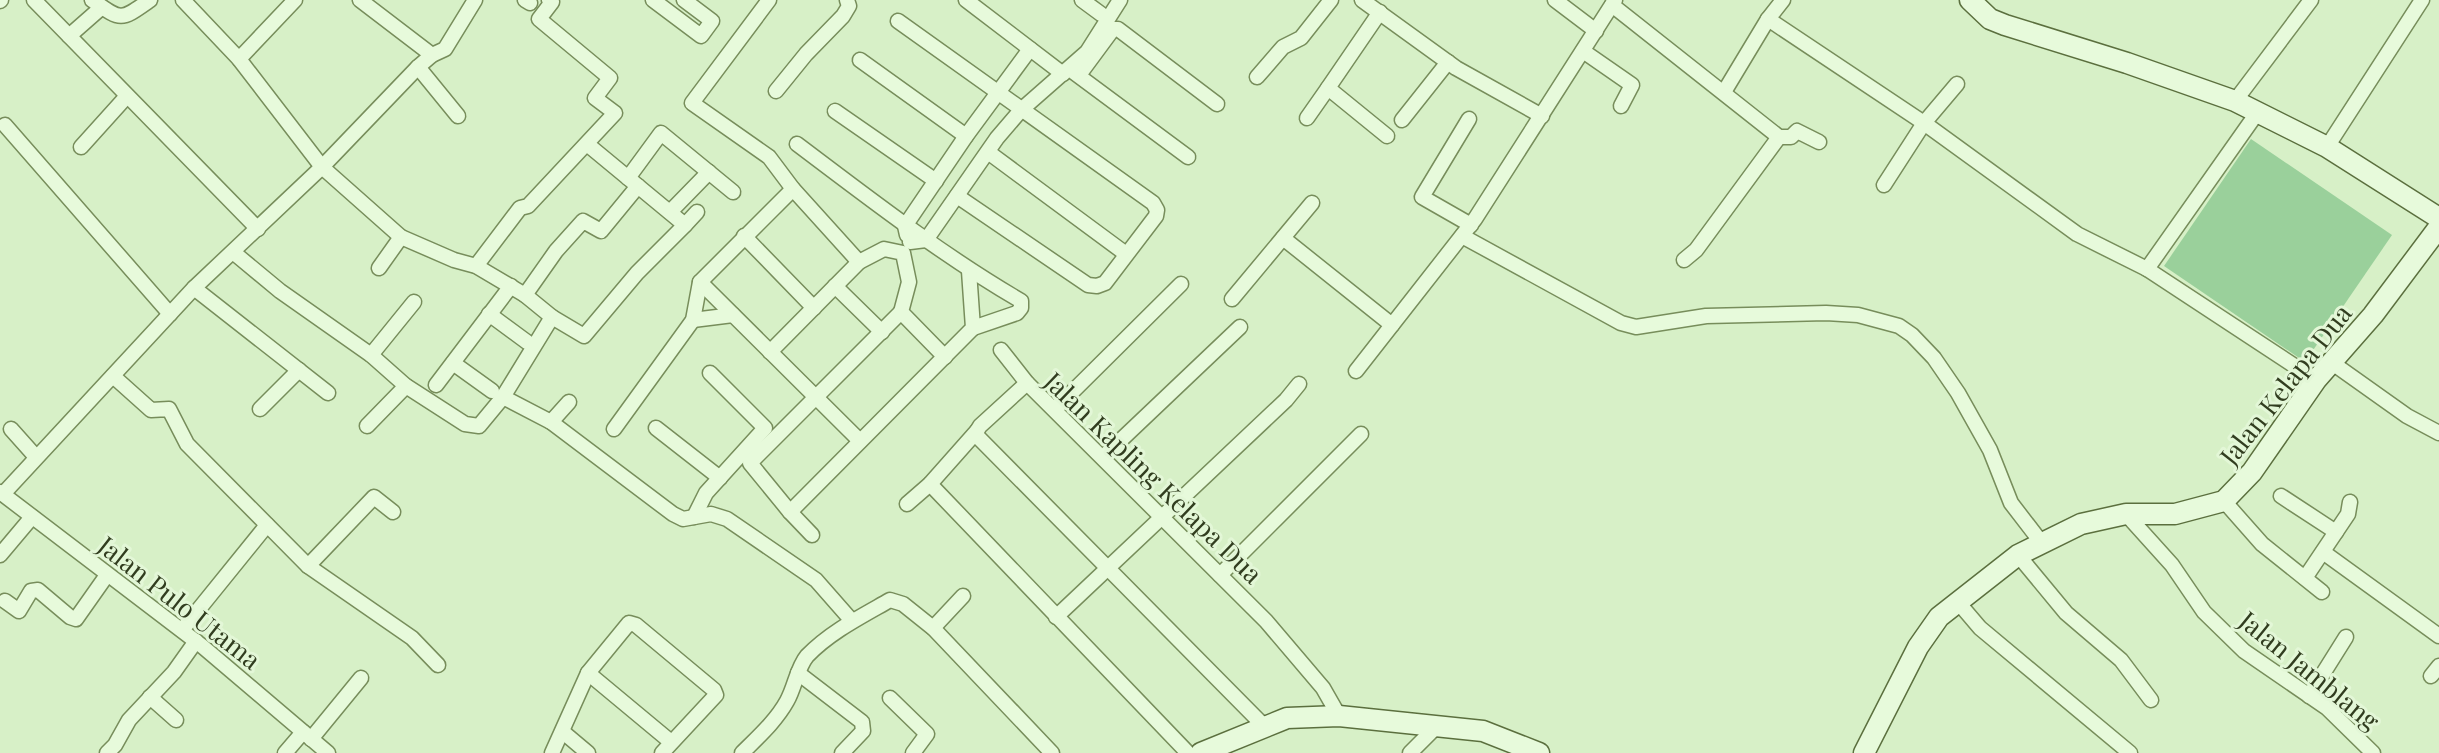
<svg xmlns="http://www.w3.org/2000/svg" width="2439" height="753" font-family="'Playfair Display',serif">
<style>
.green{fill:#9ad09b}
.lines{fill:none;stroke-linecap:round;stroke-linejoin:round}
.minor-casing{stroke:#778d5b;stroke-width:17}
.secondary-casing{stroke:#5b6f3e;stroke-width:23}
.minor{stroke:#e7fadb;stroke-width:14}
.secondary{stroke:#e7fadb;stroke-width:20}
.labels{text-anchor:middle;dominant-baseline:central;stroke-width:6;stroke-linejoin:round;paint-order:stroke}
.street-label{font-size:26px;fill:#313d1f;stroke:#e3f7d7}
</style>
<rect width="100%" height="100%" fill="#d7f0c7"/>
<!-- green -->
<path class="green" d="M2251 139 2392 235 2305 362 2164 266Z"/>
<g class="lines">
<defs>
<g id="minor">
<path d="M34 0 258 229"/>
<path d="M92 0C122 21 120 21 150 0"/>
<path d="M183 0 239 59 322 167 401 237 454 260 476 266 525 295 552 317 503 397 479 426 465 424 406 386 371 355 280 291 233 252"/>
<path d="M360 0 432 55"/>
<path d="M525 0 530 3"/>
<path d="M653 0 701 36 712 21 684 0"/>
<path d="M769 0 692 103 769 157 793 189 859 262"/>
<path d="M966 0 1063 74"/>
<path d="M1082 0 1101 14"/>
<path d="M1362 0 1456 68 1542 116"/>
<path d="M1555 0 1596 31"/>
<path d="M0 1 1 0"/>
<path d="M1612 5 1779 137H1791L1797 131 1819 142"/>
<path d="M1380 12 1328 88 1387 136"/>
<path d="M1768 19 1924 123 2077 234 2147 269 2316 380"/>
<path d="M898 21 1153 203 1157 210 1156 216 1105 283 1097 286 1088 285 957 196"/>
<path d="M69 36 102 7"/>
<path d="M1583 51 1632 85 1621 106"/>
<path d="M239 59 295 0"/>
<path d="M860 60 966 136"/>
<path d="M418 67 458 116"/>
<path d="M1072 71 1188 157"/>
<path d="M1079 75 1113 29H1118L1217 104"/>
<path d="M1257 77 1283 47 1301 38 1331 0"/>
<path d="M776 91 806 54 843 16 849 6 847 0"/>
<path d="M1724 92 1768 19 1783 0"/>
<path d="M2235 101 2311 0"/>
<path d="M835 111 936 181"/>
<path d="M1307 118 1328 88"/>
<path d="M1469 119 1422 197 1471 225"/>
<path d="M1402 120 1448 62"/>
<path d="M5 125 170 314"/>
<path d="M587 144 685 225 697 212"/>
<path d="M797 144C870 199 942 255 1021 301V308L1017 313 973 328"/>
<path d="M81 147 127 96"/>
<path d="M2327 147 2422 0"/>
<path d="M988 152 1126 254"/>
<path d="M628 178 661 133 733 192"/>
<path d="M1884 185 1924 123 1957 84"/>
<path d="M670 212 709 172"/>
<path d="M907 235 905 226 966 136 1030 49"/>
<path d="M744 236 814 308"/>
<path d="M1462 236 1621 323 1636 327 1706 316 1826 313 1858 315 1899 326 1912 335 1934 358 1958 393 1990 450 2011 503 2041 542"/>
<path d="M1283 238 1392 325 1475 219 1615 0"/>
<path d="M910 242 926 240 997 138 1021 110 1087 52 1120 0"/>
<path d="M1684 260 1696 250 1779 137"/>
<path d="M476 266 520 208 528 206 615 113 595 98 610 78 539 19 552 2 549 0"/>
<path d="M379 268 401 237"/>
<path d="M2147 269 2257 113"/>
<path d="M700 282 860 441"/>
<path d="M835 286 882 332"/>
<path d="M194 288 328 393"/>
<path d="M525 295 556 251 583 221 601 231 638 186"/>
<path d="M1232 299 1312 203"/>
<path d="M489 314 527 342"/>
<path d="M552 317 584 336 637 273 685 225"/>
<path d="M693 320 733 315"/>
<path d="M1001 350 1027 383 1266 621 1323 688 1339 716"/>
<path d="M770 352 859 262 884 249 903 253 909 282 901 312 945 357"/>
<path d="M371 355 414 302"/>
<path d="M2331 362 2407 416 2439 433"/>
<path d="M453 363 492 391"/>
<path d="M1356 371 1392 325"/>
<path d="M113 376 151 410 169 409 187 444 308 566 412 638 438 665"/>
<path d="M1027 383 980 426 977 431V436L1264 726"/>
<path d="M436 385 511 286"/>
<path d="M503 397 551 422 673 514 683 519 711 514 727 519 816 580 852 621"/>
<path d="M260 409 299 370"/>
<path d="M1055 409 1181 284"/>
<path d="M551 422 569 402"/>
<path d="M367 426 406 386"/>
<path d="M656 428 720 478"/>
<path d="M11 429 36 457"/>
<path d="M614 429 693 320 700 282 793 189"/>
<path d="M1103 457 1240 327"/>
<path d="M930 484 1188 753"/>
<path d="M0 492 202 646 328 753"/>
<path d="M3 494 194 288 322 167 418 67 432 55 445 49 475 0"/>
<path d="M2281 496 2336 532"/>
<path d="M2224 501 2262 544 2322 592"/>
<path d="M907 504 930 484 977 431"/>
<path d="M790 512 973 328 969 271"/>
<path d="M2126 514 2172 565 2204 612 2244 651 2327 708 2373 753"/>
<path d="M694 517 706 493 765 428 710 373"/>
<path d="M812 535 790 512 750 463 901 312"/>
<path d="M2323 552 2439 636"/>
<path d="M0 555 32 517"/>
<path d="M2018 555 2066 613 2121 660 2151 700"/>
<path d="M308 566 374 497 393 512"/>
<path d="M1220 575 1361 434"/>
<path d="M2305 578 2348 514 2350 502"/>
<path d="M5 601 19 611 31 591 38 590 70 617 76 619 107 575"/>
<path d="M1957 601 1980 628 2130 753"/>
<path d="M1056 617 1286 400 1299 384"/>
<path d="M933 628 963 596"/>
<path d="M182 630 267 525"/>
<path d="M588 673 671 742"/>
<path d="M798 673 862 722 863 731 842 753"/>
<path d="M2431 676 2439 666"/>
<path d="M2309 696 2346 637"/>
<path d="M150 697 176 720"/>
<path d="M890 698 927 734 913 753"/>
<path d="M563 732 588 753"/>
<path d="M311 739 361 678"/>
<path d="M107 753 115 745 129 720 174 672 196 641"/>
<path d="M285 753 303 732"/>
<path d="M552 753 588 673 629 623 636 625 714 690 716 695 662 753"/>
<path d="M742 753C758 737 776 721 787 701 795 687 797 668 807 656 830 632 862 616 890 600L903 604 933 628 1052 753"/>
<path d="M1410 753 1437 726"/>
</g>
<g id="secondary">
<path d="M1970 0 1990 19 2005 25 2127 63 2235 101 2327 147 2439 218"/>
<path d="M1201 753 1287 718 1339 716 1483 731 1539 753"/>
<path d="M1864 753 1918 647 1939 617 2018 555 2081 524 2126 514H2175L2224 501 2252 472 2316 380 2373 315 2439 227"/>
</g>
</defs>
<!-- minor casing -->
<use href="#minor" class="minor-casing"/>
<!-- secondary casing -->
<use href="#secondary" class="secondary-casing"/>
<!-- minor -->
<use href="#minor" class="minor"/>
<!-- secondary -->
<use href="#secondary" class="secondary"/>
</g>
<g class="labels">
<!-- street labels -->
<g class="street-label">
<text transform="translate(2285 384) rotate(-52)">Jalan Kelapa Dua</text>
<text transform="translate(1154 477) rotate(44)">Jalan Kapling Kelapa Dua</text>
<text transform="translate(180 602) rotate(38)">Jalan Pulo Utama</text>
<text transform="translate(2310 670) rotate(39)">Jalan Jamblang</text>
</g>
</g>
</svg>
